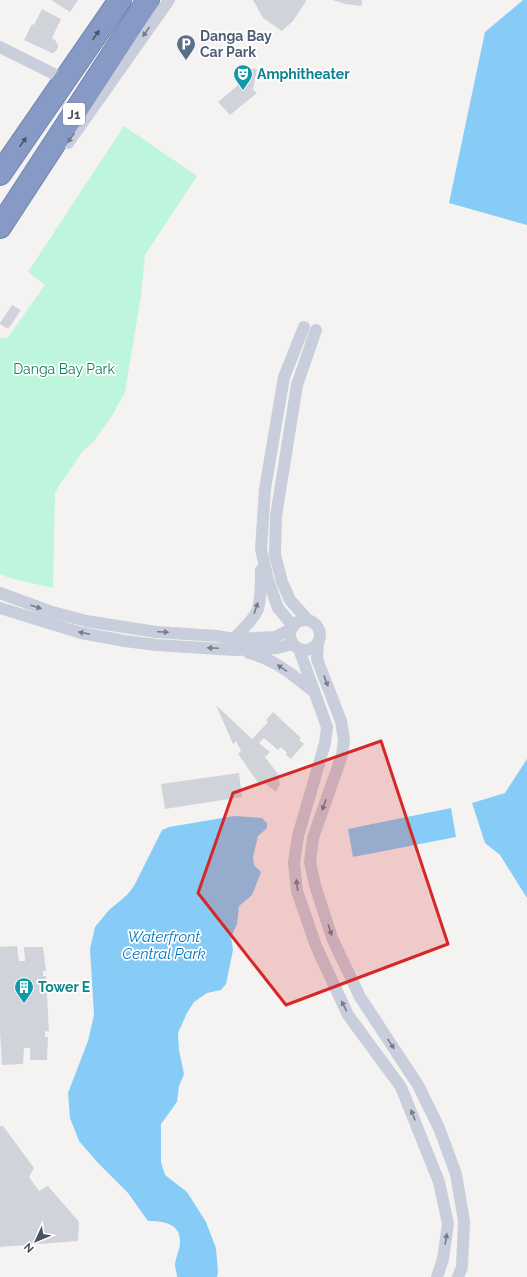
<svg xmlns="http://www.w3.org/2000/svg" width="527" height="1277" font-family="Raleway,sans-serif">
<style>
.green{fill:#bef5dd}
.water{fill:#87ccf6}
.building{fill:#d1d3da}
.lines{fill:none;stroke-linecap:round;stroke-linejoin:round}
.highway-casing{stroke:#7184b1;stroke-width:24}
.street{stroke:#c8cedb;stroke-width:12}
.highway{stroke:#869ac5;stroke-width:22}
.oneway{fill:#757d8c}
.oneway2{fill:#4b5567}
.marked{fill:#d62828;fill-opacity:0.2;stroke:#d62828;stroke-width:3;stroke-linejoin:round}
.labels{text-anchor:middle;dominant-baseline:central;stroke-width:3.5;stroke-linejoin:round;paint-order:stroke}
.shield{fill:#fff;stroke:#7f8591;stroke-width:1}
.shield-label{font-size:13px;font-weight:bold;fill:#485162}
.service-label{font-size:14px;font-weight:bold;fill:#4e5e75;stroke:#fff;text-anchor:start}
.culture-label{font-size:14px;font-weight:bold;fill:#0d838f;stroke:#fff;text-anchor:start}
.park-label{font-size:14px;fill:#0e825c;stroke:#fff}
.water-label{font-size:15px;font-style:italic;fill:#0075bd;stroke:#fff}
</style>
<rect width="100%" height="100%" fill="#f5f3f2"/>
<!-- green -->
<path class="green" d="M124 126 197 176 145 255 141 296 125 392 113 414 94 441 82 452 55 492 53 588 9 578 0 574V338L8 337 45 285 28 272Z"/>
<!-- water -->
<g class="water">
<path d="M523 0H527V225L449 203 485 32Z"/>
<path d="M527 759V898L500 855 485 843 472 803 505 793Z"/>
<path d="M451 808 456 837 353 857 348 829Z"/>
<path d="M234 816 262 818 267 823V828L258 836 253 857 254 865 261 872 252 895 239 906 237 924 231 937 233 950 226 984 221 990 207 993 194 1002 187 1013 178 1033 179 1050 184 1074 179 1086 177 1102 161 1124V1162L165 1175 187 1192 206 1222 216 1248 218 1272 217 1277H177C177 1273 175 1268 175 1264 176 1257 180 1249 180 1242 181 1223 162 1221 148 1221L128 1193 98 1163 79 1141 70 1118 68 1093 88 1041 94 1015 90 949 95 927 109 910 127 895 134 886 162 830 169 827Z"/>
</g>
<!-- building -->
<g class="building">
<path d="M51 0H78L70 12Z"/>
<path d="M253 0H306L305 3 293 21 282 31 263 18Z"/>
<path d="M333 0H362V6L345 4Z"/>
<path d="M42 9 61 19 52 38 55 40 58 45V48L54 53H52L24 40 32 24 34 25Z"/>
<path d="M241 68 257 69 253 90 257 93 230 115 218 102 237 86Z"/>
<path d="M12 305 21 310 8 329 0 324V323Z"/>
<path d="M216 705 252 739 268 722 266 720 273 712 301 738 299 740 304 744 291 759 286 755 287 753 281 747 278 750 264 738 259 743 270 752 265 757 278 774 280 785 276 792 262 781 259 784 238 754 241 751 236 741 233 744Z"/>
<path d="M239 773 242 797 165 809 161 784Z"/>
<path d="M17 946 19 961H25L24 947H43L46 971H43V976H46L49 1032 45 1031V1037H48L47 1060H30V1048H24L23 1064 2 1065 0 1032V947Z"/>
<path d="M0 1126H3L34 1168 29 1177 39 1191 48 1186 79 1222 78 1241 0 1247Z"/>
</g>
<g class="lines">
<defs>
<g id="highway">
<path d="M0 174 120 0"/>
<path d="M0 227 148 0"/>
</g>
</defs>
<!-- highway casing -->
<use href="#highway" class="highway-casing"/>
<!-- street -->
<g class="street">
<path d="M0 47 66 80"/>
<path d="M68 143 169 0"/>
<path d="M0 593 49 611 86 621 156 632 217 636 234 639 275 637 291 629"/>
<path d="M0 608 81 633 125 641 156 645 235 650 277 648 293 644"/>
<path d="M307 619 290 600 282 582 275 555 276 516 297 385 316 330"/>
<circle cx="305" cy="635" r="15"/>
<path d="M293 626 278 608 268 580 261 549 265 489 284 377 304 327"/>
<path d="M234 639C241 630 254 620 258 609 261 597 261 583 261 570"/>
<path d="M318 644 317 659 341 721 344 740 342 755 313 838 310 862 315 885 332 938 360 997 418 1085 439 1128 456 1174 464 1221 462 1267 458 1277"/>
<path d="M299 649 327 727 325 743 298 836 294 863 297 891 316 946 348 1015 401 1087 439 1182 448 1224 443 1259 437 1277"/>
<path d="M249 653C274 659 293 675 313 691"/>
</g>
<!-- highway -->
<use href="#highway" class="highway"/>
</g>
<!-- one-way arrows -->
<defs><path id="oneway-solid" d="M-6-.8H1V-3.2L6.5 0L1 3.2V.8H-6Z"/></defs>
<g class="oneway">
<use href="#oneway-solid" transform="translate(146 32) rotate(126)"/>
<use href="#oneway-solid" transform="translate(71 138) rotate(125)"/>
<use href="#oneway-solid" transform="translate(36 607) rotate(19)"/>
<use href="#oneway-solid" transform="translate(256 608) rotate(-71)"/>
<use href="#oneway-solid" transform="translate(163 632) rotate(3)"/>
<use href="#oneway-solid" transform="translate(84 633) rotate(-168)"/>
<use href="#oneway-solid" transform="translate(213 648) rotate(-177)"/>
<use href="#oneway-solid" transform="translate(282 668) rotate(-146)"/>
<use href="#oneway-solid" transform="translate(326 681) rotate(69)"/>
<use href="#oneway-solid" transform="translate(324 805) rotate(109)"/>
<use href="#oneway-solid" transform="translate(297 885) rotate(-97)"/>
<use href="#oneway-solid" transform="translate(330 930) rotate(72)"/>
<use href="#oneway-solid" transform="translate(344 1006) rotate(-116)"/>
<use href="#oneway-solid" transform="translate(391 1044) rotate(56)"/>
<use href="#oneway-solid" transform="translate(413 1115) rotate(-112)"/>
<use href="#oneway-solid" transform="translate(446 1239) rotate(-81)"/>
</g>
<g class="oneway2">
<use href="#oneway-solid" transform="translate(96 35) rotate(-56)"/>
<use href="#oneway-solid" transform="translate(23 142) rotate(-55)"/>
</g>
<!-- marked area -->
<path class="marked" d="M381 741 448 944 286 1005 198 893 233 793Z"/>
<!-- icons -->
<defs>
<symbol id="parking-pin" viewBox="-11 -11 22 30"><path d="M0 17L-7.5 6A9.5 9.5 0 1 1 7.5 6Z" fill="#5c6f8a" stroke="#fff"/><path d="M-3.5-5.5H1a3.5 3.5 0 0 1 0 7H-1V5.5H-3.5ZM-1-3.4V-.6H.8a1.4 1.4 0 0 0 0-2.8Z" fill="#fff"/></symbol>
<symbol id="theatre-pin" viewBox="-11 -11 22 30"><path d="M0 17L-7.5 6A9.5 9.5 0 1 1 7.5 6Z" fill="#0f9aa8" stroke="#fff"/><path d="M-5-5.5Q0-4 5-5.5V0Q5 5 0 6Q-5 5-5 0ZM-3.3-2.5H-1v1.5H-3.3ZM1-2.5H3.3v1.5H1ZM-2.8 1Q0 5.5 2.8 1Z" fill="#fff"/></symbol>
<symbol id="building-pin" viewBox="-11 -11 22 30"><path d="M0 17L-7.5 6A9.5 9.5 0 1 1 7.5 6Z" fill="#0f9aa8" stroke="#fff"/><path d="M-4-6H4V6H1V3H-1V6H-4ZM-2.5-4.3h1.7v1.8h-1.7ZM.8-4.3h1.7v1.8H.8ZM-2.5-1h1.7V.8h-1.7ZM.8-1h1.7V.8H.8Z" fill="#fff"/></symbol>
</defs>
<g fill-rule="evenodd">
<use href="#parking-pin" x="175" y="33" width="22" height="30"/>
<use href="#theatre-pin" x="232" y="63" width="22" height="30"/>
<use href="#building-pin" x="13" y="976" width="22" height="30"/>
</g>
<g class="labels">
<!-- shield labels -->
<rect class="shield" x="63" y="103" width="22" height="22" rx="3"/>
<g class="shield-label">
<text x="74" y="114">J1</text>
</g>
<!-- service labels -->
<g class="service-label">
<text x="200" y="36">Danga Bay<tspan x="200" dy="16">Car Park</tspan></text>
</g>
<!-- culture labels -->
<g class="culture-label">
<text x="257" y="74">Amphitheater</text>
<text x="38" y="987">Tower E</text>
</g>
<!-- park labels -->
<g class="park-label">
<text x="64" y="369">Danga Bay Park</text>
</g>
<!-- water labels -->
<g class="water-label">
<text x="164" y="937">Waterfront<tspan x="164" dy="17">Central Park</tspan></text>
</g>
</g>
<!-- north arrow -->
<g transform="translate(36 1241) rotate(226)" stroke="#ffffff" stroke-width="3" paint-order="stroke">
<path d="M0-3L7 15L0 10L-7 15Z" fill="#485162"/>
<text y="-6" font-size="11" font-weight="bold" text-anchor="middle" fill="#485162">N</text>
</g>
</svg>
